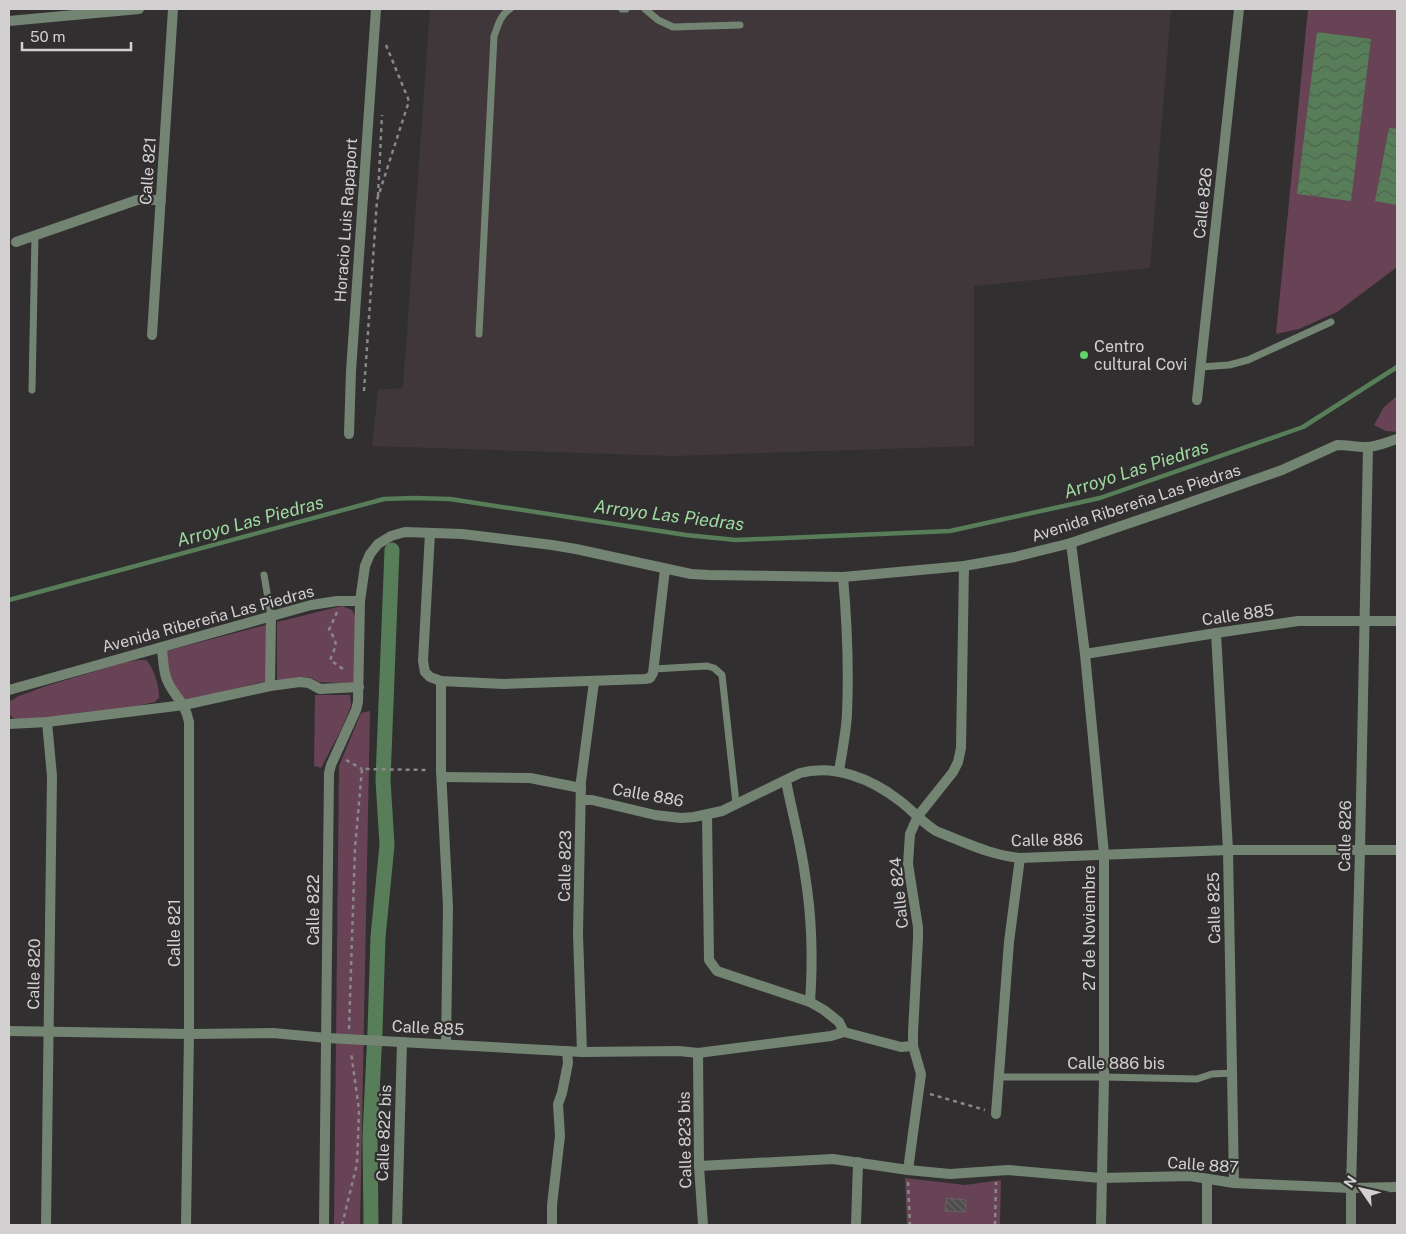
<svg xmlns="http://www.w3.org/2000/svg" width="1406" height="1234" font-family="'Public Sans',sans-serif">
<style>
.built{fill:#40373b}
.green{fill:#684355}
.water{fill:url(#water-waves)}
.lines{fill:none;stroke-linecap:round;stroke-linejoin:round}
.stream{stroke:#587e59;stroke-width:4.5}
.canal{stroke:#587e59;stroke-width:15}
.building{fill:url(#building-back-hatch);stroke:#666364}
.path{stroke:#898788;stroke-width:2.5;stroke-dasharray:4 4;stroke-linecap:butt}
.lane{stroke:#738473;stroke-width:7}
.street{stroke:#738473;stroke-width:10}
.poi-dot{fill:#60d56b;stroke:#322f30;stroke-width:2}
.labels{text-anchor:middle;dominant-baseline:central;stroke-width:4.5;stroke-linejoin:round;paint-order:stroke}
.street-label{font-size:16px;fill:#d2d0d1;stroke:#322f30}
.poi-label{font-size:16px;fill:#d2d0d1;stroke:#322f30;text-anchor:start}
.water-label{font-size:18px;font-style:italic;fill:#9edaa0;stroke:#322f30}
</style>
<defs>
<pattern id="water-waves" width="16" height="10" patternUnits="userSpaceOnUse" patternTransform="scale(1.25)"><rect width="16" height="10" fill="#587e59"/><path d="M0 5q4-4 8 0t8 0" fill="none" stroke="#4e644f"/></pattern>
<pattern id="building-back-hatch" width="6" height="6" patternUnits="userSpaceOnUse" patternTransform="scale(1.25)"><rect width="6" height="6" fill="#4e4b4c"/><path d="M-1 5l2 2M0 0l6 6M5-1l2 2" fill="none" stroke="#676465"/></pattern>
</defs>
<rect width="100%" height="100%" fill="#322f30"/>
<!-- built -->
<path class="built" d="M430 9H1171L1150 268 974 286V446L673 456 372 446 378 390 403 388Z"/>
<!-- green -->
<g class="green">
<path d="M1308 9H1397V267L1337 312 1299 329 1276 334Z"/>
<path d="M1397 396V432L1386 431 1374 425 1384 407Z"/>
<path d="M342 606 352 610 355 616 354 684 319 682 312 678 305 677 277 682V622Z"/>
<path d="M266 625V681L186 701C168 684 169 674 166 651Z"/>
<path d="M138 660H146C153 666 160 688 159 698L155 702 124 709 24 721 13 718 9 714 10 701 19 696 46 686 126 662Z"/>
<path d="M315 695H350L351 706 342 728 321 768 314 766Z"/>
<path d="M370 711 360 1225H334L339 766 361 713Z"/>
<path d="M905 1178 965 1185 1001 1180 1000 1225H907Z"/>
</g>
<!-- water -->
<g class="water">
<path d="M1317 32 1371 39 1351 201 1297 194Z"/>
<path d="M1389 128 1397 129V205L1375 201Z"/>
</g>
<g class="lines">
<!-- stream -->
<path class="stream" d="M9 600 384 499 414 498 450 499 686 535 736 540 950 531 1100 498 1303 427 1397 367"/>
<!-- canal -->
<path class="canal" d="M371 1225 370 1136 375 1031 378 937 387 845 383 780 392 550"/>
</g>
<!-- building -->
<path class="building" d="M947 1198 966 1200 965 1212 945 1211Z"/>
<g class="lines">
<!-- path -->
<g class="path">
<path d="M378 196 382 115"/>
<path d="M364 391 377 200 409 101 386 45"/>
<path d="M337 612 329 630C339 644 336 645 330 660L346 671"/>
<path d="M346 760 362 769"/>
<path d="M349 1029 355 848 362 769 428 770"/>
<path d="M930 1094 985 1110"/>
<path d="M908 1182 910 1225"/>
<path d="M342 1225 357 1164 359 1110 351 1052"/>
<path d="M995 1225 996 1182"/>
</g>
<!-- lane -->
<g class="lane">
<path d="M622 9H626"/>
<path d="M645 9 658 20 673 27 740 25"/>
<path d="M479 334 494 36C498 26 500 15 510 9"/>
<path d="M1200 367 1229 365 1248 360 1331 322"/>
<path d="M32 390 35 235"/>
<path d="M264 575 271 616"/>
<path d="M653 669 707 666 714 668 722 675 736 803"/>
<path d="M999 1077H1104L1197 1079 1212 1074 1233 1073"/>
</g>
<!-- street -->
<g class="street">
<path d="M9 21 139 9"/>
<path d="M16 242 137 200H161"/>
<path d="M152 335 173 9"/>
<path d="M1197 400 1239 9"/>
<path d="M349 434 351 371 376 9"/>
<path d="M430 533 423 661 425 672 430 677 441 681 504 684 645 679 650 678 653 673 665 569"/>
<path d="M1071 543 1085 654 1104 854V1077L1101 1225"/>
<path d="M1216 633 1228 850 1234 1183"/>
<path d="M162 648C163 658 163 670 167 680 174 697 185 701 189 722V1034L186 1225"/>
<path d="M1085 654 1216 633 1298 621H1397"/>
<path d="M441 681V770L448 907 446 1044"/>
<path d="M270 686 271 616"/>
<path d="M9 690 311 605 337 601H360"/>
<path d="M9 724 47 722 184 705 270 686 300 682 309 683 320 689 359 687"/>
<path d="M839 771C842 752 846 733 847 714 849 668 847 622 843 577"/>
<path d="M442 777 530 778 581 788"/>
<path d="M786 781C792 812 801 844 805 875 812 917 813 960 810 1002"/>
<path d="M581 800H592L655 815 681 818 694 817 722 811 800 773C835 764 872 779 900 801 912 810 923 823 936 831 943 834 951 837 958 840 978 848 998 856 1020 858L1228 850H1397"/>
<path d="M707 815 709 960 717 971 810 1002 824 1010 839 1022 844 1032 901 1047 913 1046"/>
<path d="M9 1031 189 1034 273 1033 327 1038 582 1052 679 1051 698 1053 831 1036 844 1032"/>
<path d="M582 1052 578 934 581 781 594 682"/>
<path d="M698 1053 699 1166 703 1225"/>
<path d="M996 1114 1009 942 1020 858"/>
<path d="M699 1166 833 1159 908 1170 950 1174 1008 1170 1101 1178 1190 1176 1234 1183 1351 1188 1397 1187"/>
<path d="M908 1170 921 1074 913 1046V1032L918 939V927L908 864 910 834 918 816 953 772 958 762 961 748 964 566"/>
<path d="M46 1225 52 776 47 722"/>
<path d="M324 1225 329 773 331 765 356 710 358 702 360 601 365 566 370 554 378 544 391 536 405 532 462 534 552 545 576 549 691 574 709 575 843 577 964 566 1015 557 1071 543 1171 509 1282 470 1337 445C1347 445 1356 447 1366 447 1376 447 1387 442 1397 439"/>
<path d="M397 1225 402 1042"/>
<path d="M552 1225V1205L560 1136 558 1104 562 1093 568 1063 567 1051"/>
<path d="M856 1225 858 1162"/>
<path d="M1207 1225V1180"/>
<path d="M1351 1225V1188L1360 850 1368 447"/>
</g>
</g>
<!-- markers -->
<circle class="poi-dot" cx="1084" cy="355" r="5"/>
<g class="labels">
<!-- street labels -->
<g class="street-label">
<text transform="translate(148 171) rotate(-86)">Calle 821</text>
<text transform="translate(1203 203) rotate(-84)">Calle 826</text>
<text transform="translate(346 220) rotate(-86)">Horacio Luis Rapaport</text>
<text transform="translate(1136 503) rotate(-18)">Avenida Ribereña Las Piedras</text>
<text transform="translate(1238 615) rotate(-8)">Calle 885</text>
<text transform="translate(208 619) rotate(-15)">Avenida Ribereña Las Piedras</text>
<text transform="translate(648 795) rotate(10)">Calle 886</text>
<text transform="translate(1345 836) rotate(-89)">Calle 826</text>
<text transform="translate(1047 840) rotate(-1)">Calle 886</text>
<text transform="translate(565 866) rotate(-89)">Calle 823</text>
<text transform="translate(899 893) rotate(-96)">Calle 824</text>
<text transform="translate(1214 908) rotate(-91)">Calle 825</text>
<text transform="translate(313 910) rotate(-90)">Calle 822</text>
<text transform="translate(1089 928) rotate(-90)">27 de Noviembre</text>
<text transform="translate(174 933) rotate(-90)">Calle 821</text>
<text transform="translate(34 974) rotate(-89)">Calle 820</text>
<text transform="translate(428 1028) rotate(3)">Calle 885</text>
<text x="1116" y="1063">Calle 886 bis</text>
<text transform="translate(384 1133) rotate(-88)">Calle 822 bis</text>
<text transform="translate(685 1140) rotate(-91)">Calle 823 bis</text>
<text transform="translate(1203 1165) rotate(4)">Calle 887</text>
</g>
<!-- poi labels -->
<g class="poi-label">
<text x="1094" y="346">Centro<tspan x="1094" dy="18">cultural Covi</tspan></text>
</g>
<!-- water labels -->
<g class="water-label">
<text transform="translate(1136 469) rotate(-18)">Arroyo Las Piedras</text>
<text transform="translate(669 515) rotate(7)">Arroyo Las Piedras</text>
<text transform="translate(250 521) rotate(-15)">Arroyo Las Piedras</text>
</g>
</g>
<!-- border -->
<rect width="1406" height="1234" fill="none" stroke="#d2d0d1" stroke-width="20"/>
<!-- north arrow -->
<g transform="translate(1361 1189) rotate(304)" stroke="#322f30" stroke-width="4" paint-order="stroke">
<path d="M0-4L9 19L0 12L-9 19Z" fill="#d2d0d1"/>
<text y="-8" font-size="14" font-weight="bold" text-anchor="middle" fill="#d2d0d1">N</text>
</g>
<!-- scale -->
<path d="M22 42v8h109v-8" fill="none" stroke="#d2d0d1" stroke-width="2.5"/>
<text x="30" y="42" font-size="15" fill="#d2d0d1" stroke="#322f30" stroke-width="4" paint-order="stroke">50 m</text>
</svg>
